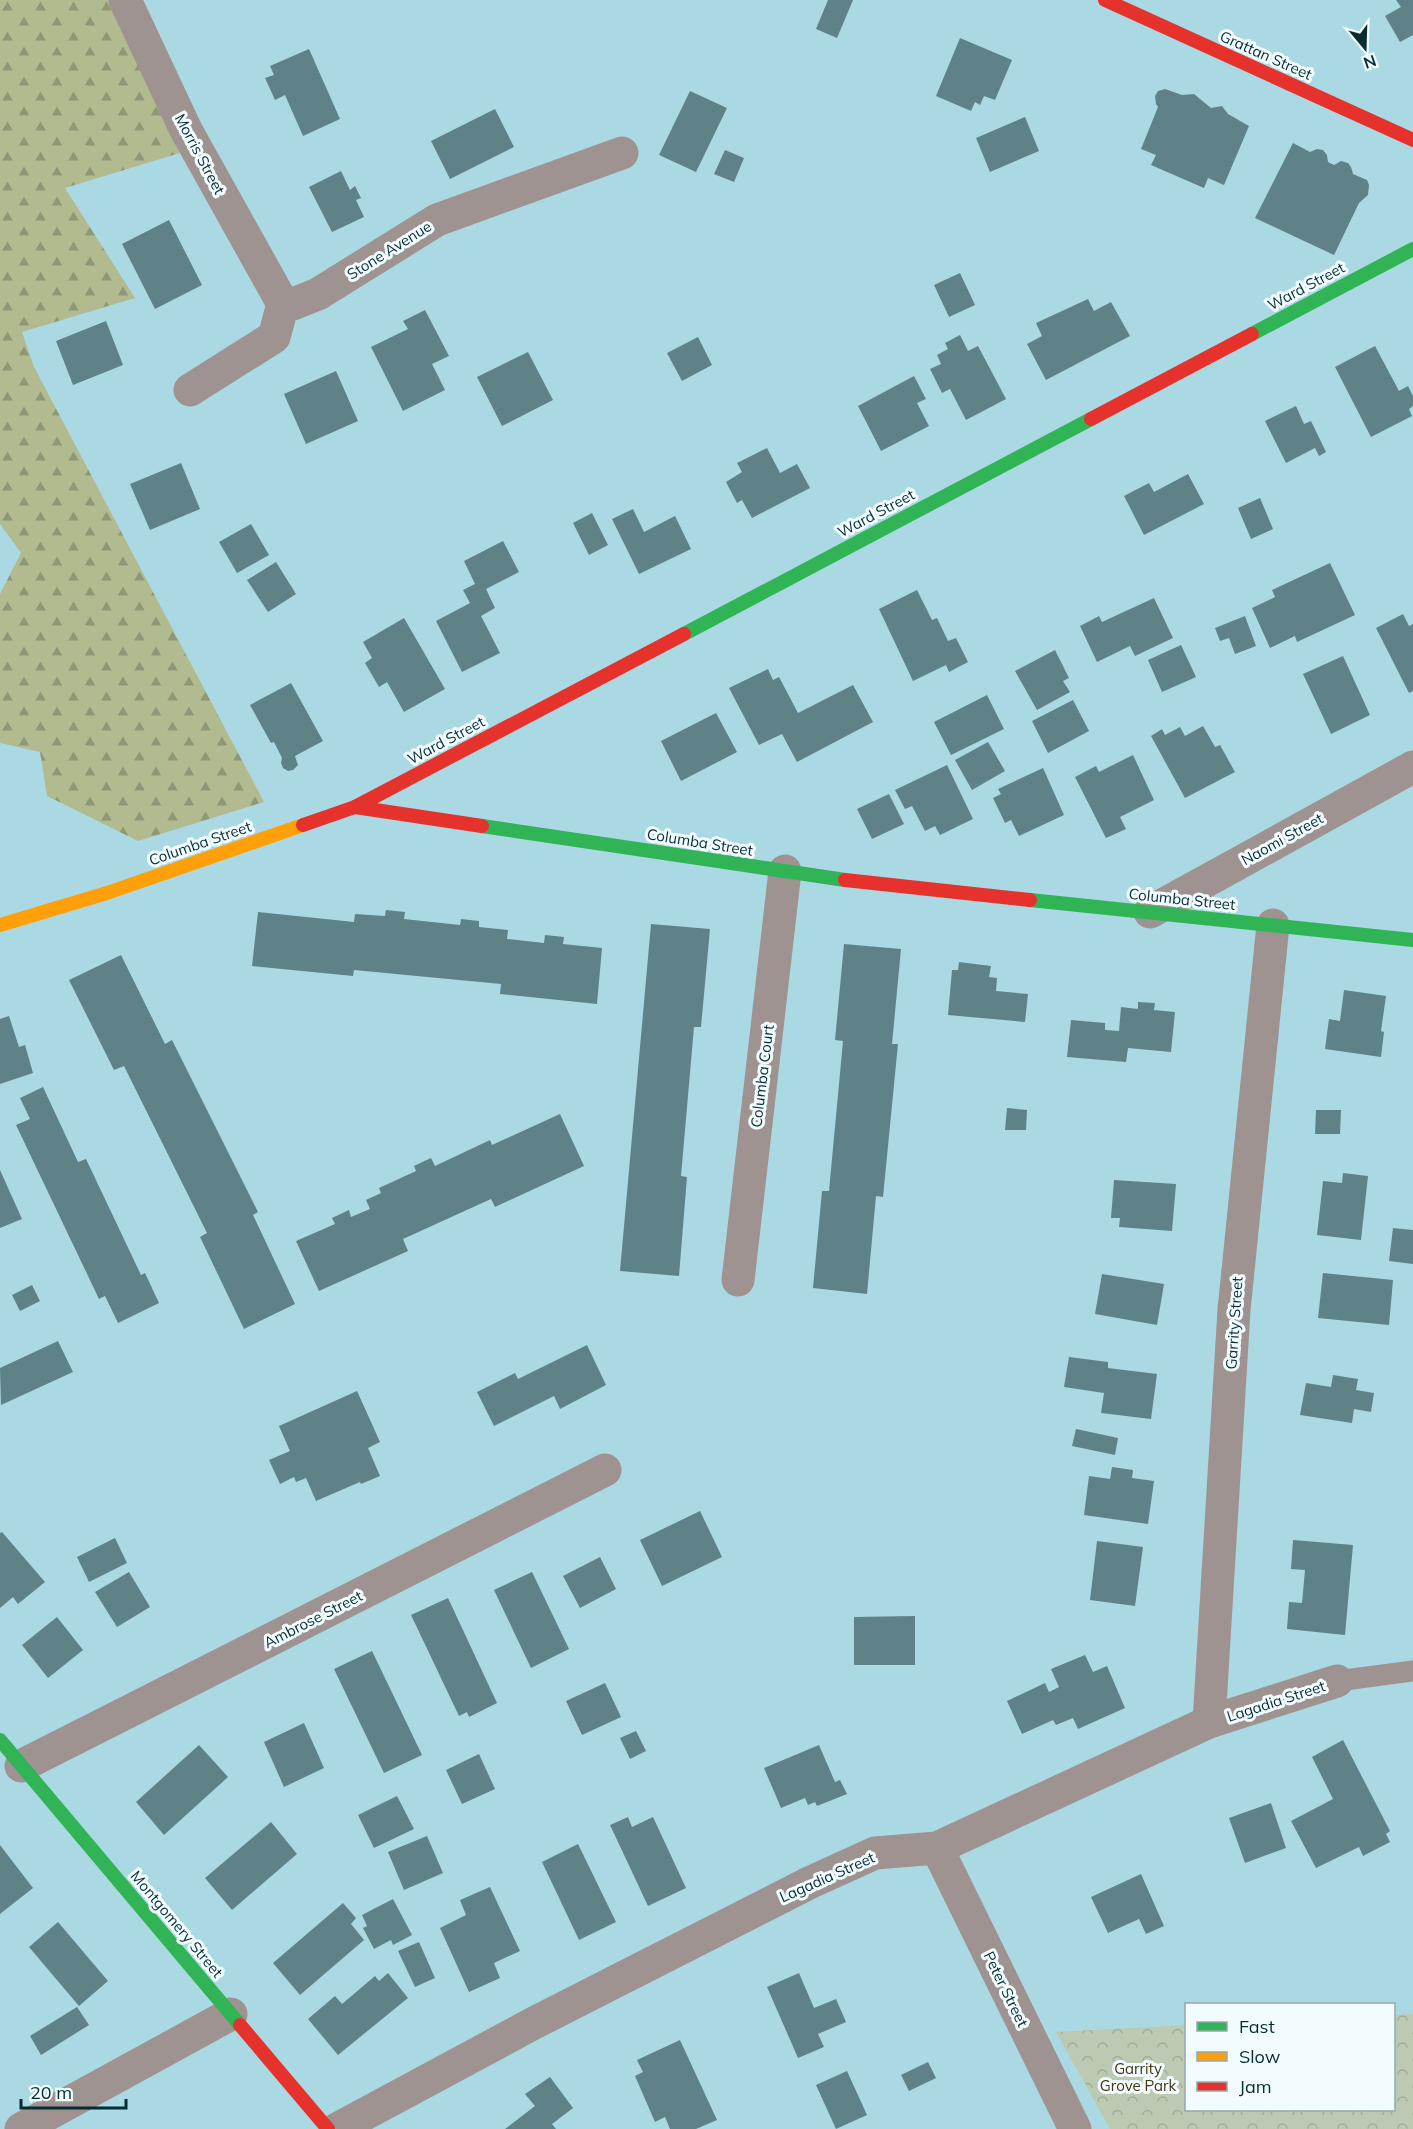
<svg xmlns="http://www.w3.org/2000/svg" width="1413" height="2129" font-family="Mulish,sans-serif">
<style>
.forest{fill:url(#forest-firs)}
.park{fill:url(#park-crowns)}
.building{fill:#5f8289}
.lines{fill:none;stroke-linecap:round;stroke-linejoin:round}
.lane{stroke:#9e9391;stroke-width:21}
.street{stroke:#9e9391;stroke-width:33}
.fast{stroke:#30b455;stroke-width:14}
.slow{stroke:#ff9f0a;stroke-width:14}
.jam{stroke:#e5322d;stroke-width:14}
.labels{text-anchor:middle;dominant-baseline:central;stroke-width:6;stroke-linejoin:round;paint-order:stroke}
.street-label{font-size:15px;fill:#072d34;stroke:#f2fcfe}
.park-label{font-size:15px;fill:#433813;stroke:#f2fcfe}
</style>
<defs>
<pattern id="forest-firs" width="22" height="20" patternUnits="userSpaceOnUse" patternTransform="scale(1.5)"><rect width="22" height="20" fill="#b2ba8f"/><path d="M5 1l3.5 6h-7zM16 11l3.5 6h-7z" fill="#8f9876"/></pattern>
<pattern id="park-crowns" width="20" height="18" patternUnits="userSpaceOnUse" patternTransform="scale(1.5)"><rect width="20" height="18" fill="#bcc9b3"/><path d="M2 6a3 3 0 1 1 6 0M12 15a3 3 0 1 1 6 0" fill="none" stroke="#a0ad9b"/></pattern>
</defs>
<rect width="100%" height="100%" fill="#abd9e3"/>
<!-- forest -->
<path class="forest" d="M0 0H110L180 153 65 188 135 298 22 332 34 367 264 802 138 841 47 796 40 752 0 743V594L21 553 0 524Z"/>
<!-- park -->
<path class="park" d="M1413 2014V2129H1110L1056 2032 1186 2025V2110H1394V2015Z"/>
<!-- building -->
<g class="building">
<path d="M828 0H853L837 38 816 29Z"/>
<path d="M1396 0H1413V35L1400 42 1385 16 1401 7Z"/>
<path d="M960 38 1012 60 995 100 984 96 980 105 975 102 971 111 936 96Z"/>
<path d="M309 49 340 119 303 136 285 95 275 100 265 78 274 75 270 66Z"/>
<path d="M1165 89 1182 95 1194 94 1211 108 1222 106 1228 114 1249 126 1224 185 1208 178 1204 188 1151 165 1156 155 1141 149 1158 107 1156 104 1155 96 1158 91Z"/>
<path d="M690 91 727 108 696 172 659 155Z"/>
<path d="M495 109 514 147 450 179 431 141Z"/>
<path d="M1025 117 1039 151 990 172 976 138Z"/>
<path d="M1293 143 1310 152 1317 149 1323 150 1327 155 1328 162 1334 165 1341 161 1348 163 1351 167 1353 174 1367 180 1369 185 1368 195 1359 203 1334 255 1255 218Z"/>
<path d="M725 150 744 158 734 182 714 174Z"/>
<path d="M341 171 350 190 355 186 361 198 356 200 364 217 332 232 309 187Z"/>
<path d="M169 220 202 285 155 309 122 244Z"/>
<path d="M960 273 975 305 949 317 934 285Z"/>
<path d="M1088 299 1094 311 1111 302 1130 336 1046 380 1027 344 1042 336 1036 323Z"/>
<path d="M425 310 449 356 432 364 445 390 403 411 371 347 408 329 403 321Z"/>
<path d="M106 321 123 365 73 385 56 341Z"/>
<path d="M960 335 968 351 978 346 1006 399 966 420 950 389 942 393 930 369 941 364 937 355 948 349 945 343Z"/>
<path d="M698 337 712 365 682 381 667 353Z"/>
<path d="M1375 346 1399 391 1408 386 1413 396V406L1409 409 1412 416 1371 437 1335 367Z"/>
<path d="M528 352 553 400 502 426 477 377Z"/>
<path d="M336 371 358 421 306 444 284 394Z"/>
<path d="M914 376 926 399 917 403 929 426 881 451 858 406Z"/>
<path d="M1296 406 1304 424 1311 421 1326 452 1319 456 1315 448 1286 463 1265 421Z"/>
<path d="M767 448 780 473 797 464 810 488 752 518 742 500 737 503 726 482 742 472 737 463Z"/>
<path d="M181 463 200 509 150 530 130 484Z"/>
<path d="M1188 474 1204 504 1144 535 1124 496 1149 483 1154 492Z"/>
<path d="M1260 498 1273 529 1251 539 1238 508Z"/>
<path d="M633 509 644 532 675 516 691 549 639 574 612 519Z"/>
<path d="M592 513 608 545 589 555 573 523Z"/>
<path d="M251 524 269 555 237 573 219 542Z"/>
<path d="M503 541 519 572 486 589 495 608 481 616 500 653 462 672 436 621 470 603 463 590 475 584 464 561Z"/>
<path d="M276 562 296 594 268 612 247 580Z"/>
<path d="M1330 563 1355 615 1297 642 1295 636 1270 648 1252 608 1275 597 1272 590Z"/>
<path d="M917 590 932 620 937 618 948 641 956 638 968 662 949 672 946 665 913 681 879 609Z"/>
<path d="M1154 598 1173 638 1135 656 1130 646 1097 662 1080 626 1099 616 1102 622Z"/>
<path d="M1403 614 1409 626 1413 624V691L1409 693 1376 628Z"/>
<path d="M1245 616 1256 646 1235 654 1229 638 1220 641 1215 628Z"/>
<path d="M404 618 445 689 404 712 387 682 379 687 365 663 372 658 363 642Z"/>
<path d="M1181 645 1196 677 1162 692 1148 660Z"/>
<path d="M1055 650 1069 678 1063 681 1070 692 1037 710 1015 671Z"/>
<path d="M1343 656 1370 715 1331 734 1303 674Z"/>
<path d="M768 669 773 680 779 677 798 713 853 685 873 722 797 762 782 734 759 745 729 688Z"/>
<path d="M291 683 323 741 295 756 298 765 293 770 288 771 283 768 281 763 282 758 274 742 271 743 250 705Z"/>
<path d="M987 695 1004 729 951 755 934 722Z"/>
<path d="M1073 700 1089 731 1048 753 1032 721Z"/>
<path d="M716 713 737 752 681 781 661 741Z"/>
<path d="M1203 726 1215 747 1220 745 1235 772 1185 798 1151 736 1162 729 1165 735 1180 727 1185 736Z"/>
<path d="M988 742 1005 771 972 790 955 760Z"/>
<path d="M1133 755 1154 800 1120 817 1126 829 1106 838 1075 777 1096 766 1099 772Z"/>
<path d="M947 765 973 819 940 835 935 826 925 831 912 806 905 809 895 790Z"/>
<path d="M1043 768 1064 815 1019 836 1011 820 1005 823 993 798 1001 794 998 789Z"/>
<path d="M889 794 904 824 872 839 857 809Z"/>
<path d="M386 910 405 912 404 919 460 925 461 919 479 921V927L508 930 507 939 544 943 545 935 564 937 563 944 602 948 597 1004 500 994 501 984 354 970 353 976 252 966 258 912 354 922 355 914 385 916Z"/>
<path d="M651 924 710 929 701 1027H694L681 1176 687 1177 679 1276 620 1271Z"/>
<path d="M844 944 901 949 892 1044H898L883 1197 876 1196 867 1294 813 1288 822 1191H829L843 1041 835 1040Z"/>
<path d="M121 955 165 1044 172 1040 258 1212 253 1215 295 1304 244 1329 200 1237 207 1233 124 1066 114 1070 69 980Z"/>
<path d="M959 962 991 966 989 977 997 978 996 991 1028 994 1025 1022 948 1015 952 970H958Z"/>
<path d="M1344 990 1386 996 1381 1031 1384 1032 1381 1057 1325 1049 1329 1019 1340 1021Z"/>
<path d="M1138 1002 1155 1003 1154 1010 1175 1012 1171 1052 1128 1048 1126 1062 1067 1057 1071 1020 1105 1023V1030L1119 1031 1121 1007 1138 1009Z"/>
<path d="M9 1016 19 1047 25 1045 33 1073 0 1084V1019Z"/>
<path d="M43 1087 78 1162 86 1159 141 1275 145 1273 159 1303 118 1323 105 1296 99 1299 16 1125 30 1119 20 1098Z"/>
<path d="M1007 1108 1027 1110 1026 1130H1005Z"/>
<path d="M1316 1110H1341L1340 1134H1315Z"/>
<path d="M560 1114 584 1166 495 1207 491 1199 403 1239 408 1251 319 1291 296 1241 335 1224 332 1218 349 1210 351 1217 370 1209 366 1200 381 1193 379 1188 416 1171 414 1166 431 1158 435 1166 490 1140 492 1145Z"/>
<path d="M0 1170 22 1219 0 1228Z"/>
<path d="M1343 1173 1368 1176 1361 1240 1317 1235 1323 1181 1342 1183Z"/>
<path d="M1114 1180 1176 1184 1172 1231 1119 1227 1120 1218H1111Z"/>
<path d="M1393 1228 1413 1230V1264L1389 1261Z"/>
<path d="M1323 1273 1393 1280 1389 1325 1318 1318Z"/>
<path d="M1102 1274 1164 1284 1157 1325 1095 1314Z"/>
<path d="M32 1285 40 1301 20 1311 12 1295Z"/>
<path d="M58 1341 73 1372 1 1405 0 1368Z"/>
<path d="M587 1345 606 1385 560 1409 554 1396 494 1426 477 1392 515 1373 518 1379Z"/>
<path d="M1069 1357 1108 1362V1368L1157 1374 1151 1419 1101 1413 1104 1393 1064 1387Z"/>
<path d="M1333 1375 1358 1379 1356 1390 1374 1393 1371 1412 1354 1409 1352 1423 1300 1415 1306 1383 1331 1387Z"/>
<path d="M357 1391 380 1442 368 1448 380 1476 361 1484 360 1482 316 1501 306 1478 296 1482 294 1477 280 1484 269 1460 290 1451 279 1426Z"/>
<path d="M1076 1429 1118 1438 1115 1455 1072 1446Z"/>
<path d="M1112 1467 1133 1470 1132 1478 1154 1481 1148 1524 1084 1515 1089 1476 1110 1479Z"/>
<path d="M700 1511 722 1557 662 1586 640 1540Z"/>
<path d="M2 1532 45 1582 18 1604 13 1597 0 1608V1533Z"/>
<path d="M115 1538 127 1563 89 1582 77 1557Z"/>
<path d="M1293 1540 1353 1545 1345 1635 1287 1629 1289 1602 1302 1603 1305 1570 1291 1569Z"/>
<path d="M1097 1541 1143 1547 1135 1606 1090 1600Z"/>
<path d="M600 1557 616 1589 580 1608 563 1576Z"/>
<path d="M129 1572 150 1607 117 1627 95 1592Z"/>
<path d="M532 1572 569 1649 531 1668 494 1590Z"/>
<path d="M448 1598 497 1703 469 1717 467 1712 459 1716 411 1615Z"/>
<path d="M915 1616V1665H854V1617Z"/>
<path d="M57 1617 83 1650 48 1678 22 1645Z"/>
<path d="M372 1651 422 1755 384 1773 334 1669Z"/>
<path d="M1085 1655 1093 1672 1107 1666 1125 1708 1078 1729 1073 1718 1056 1725 1053 1720 1022 1734 1007 1701 1045 1683 1049 1692 1059 1687 1051 1669Z"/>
<path d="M605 1683 621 1717 582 1735 566 1701Z"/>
<path d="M304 1723 324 1768 284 1787 264 1742Z"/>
<path d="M636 1731 646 1751 630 1759 620 1738Z"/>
<path d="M1343 1740 1390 1831 1386 1834 1390 1842 1363 1856 1359 1847 1316 1868 1291 1821 1333 1799 1312 1757Z"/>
<path d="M199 1745 228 1777 164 1835 136 1802Z"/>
<path d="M819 1745 835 1782 840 1780 847 1794 817 1806 815 1802 808 1805 805 1798 781 1808 764 1768Z"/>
<path d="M479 1754 495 1789 462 1804 446 1770Z"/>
<path d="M397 1796 414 1829 374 1848 358 1815Z"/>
<path d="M1271 1803 1286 1848 1245 1863 1229 1818Z"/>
<path d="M628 1817 632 1827 653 1817 686 1888 648 1906 610 1825Z"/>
<path d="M271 1822 297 1854 232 1910 205 1878Z"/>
<path d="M427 1836 443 1873 404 1890 388 1852Z"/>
<path d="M578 1844 616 1922 579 1940 542 1862Z"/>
<path d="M0 1845 33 1888 0 1914Z"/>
<path d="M1141 1874 1164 1926 1146 1934 1139 1919 1108 1933 1091 1897Z"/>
<path d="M490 1887 520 1951 494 1963 500 1978 469 1992 440 1928 466 1915 460 1900Z"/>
<path d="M393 1899 412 1935 393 1945 391 1940 374 1949 363 1928 367 1926 362 1915Z"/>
<path d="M343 1903 356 1918 351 1924 364 1940 300 1995 273 1963Z"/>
<path d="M58 1922 108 1981 79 2006 29 1947Z"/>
<path d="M419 1942 435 1978 415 1987 398 1951Z"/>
<path d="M388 1973 408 1998 338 2055 308 2019 335 1996 342 2004 375 1976 379 1981Z"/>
<path d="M799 1973 814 2008 836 1999 846 2022 818 2034 824 2047 798 2058 767 1987Z"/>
<path d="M77 2007 89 2025 41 2055 30 2036Z"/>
<path d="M680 2040 717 2120 696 2129H670L665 2117 655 2122 635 2076 643 2072 637 2060Z"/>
<path d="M928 2062 936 2078 909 2091 901 2075Z"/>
<path d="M847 2071 867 2115 836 2129 816 2085Z"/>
<path d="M550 2077 573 2108 552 2124 556 2129H505L535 2106 525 2094Z"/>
</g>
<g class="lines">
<!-- lane -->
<path class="lane" d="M1337 1681 1413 1671"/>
<!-- street -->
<g class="street">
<path d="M125 0 186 130 283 304"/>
<path d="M190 390 274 337 283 304H293L318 294 437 220 622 153"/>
<path d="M1150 912 1413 767"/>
<path d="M738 1280 785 871"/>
<path d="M1209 1722 1234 1310 1273 925"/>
<path d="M21 1766 605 1470"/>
<path d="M937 1848 1075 2129"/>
<path d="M21 2129 231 2014"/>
<path d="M337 2129 534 2023 809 1883 875 1853 937 1848 1209 1722 1337 1681"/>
</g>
<!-- fast -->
<g class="fast">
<path d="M1252 334 1413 249"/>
<path d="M684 634 1091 419"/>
<path d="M482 826 845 880"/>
<path d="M1030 900 1413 940"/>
<path d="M0 1740 240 2025"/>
</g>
<!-- slow -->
<path class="slow" d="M0 925 107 893 303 825"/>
<!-- jam -->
<g class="jam">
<path d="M1105 0 1413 140"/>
<path d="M1091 419 1252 334"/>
<path d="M355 807 684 634"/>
<path d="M303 825 355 807 482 826"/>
<path d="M845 880 1030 900"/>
<path d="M240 2025 328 2129"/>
</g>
</g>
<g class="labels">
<!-- street labels -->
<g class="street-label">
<text transform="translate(1266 55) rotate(24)">Grattan Street</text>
<text transform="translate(200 154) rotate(62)">Morris Street</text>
<text transform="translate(389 250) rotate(-32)">Stone Avenue</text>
<text transform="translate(1306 286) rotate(-28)">Ward Street</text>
<text transform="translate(876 513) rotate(-28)">Ward Street</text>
<text transform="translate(446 740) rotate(-28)">Ward Street</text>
<text transform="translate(1282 839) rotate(-29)">Naomi Street</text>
<text transform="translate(700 842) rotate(9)">Columba Street</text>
<text transform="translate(200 843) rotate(-19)">Columba Street</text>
<text transform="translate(1182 899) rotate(6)">Columba Street</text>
<text transform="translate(762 1076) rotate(-83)">Columba Court</text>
<text transform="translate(1234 1323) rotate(-86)">Garrity Street</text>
<text transform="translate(313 1619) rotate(-27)">Ambrose Street</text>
<text transform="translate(1276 1701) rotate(-18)">Lagadia Street</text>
<text transform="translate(827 1877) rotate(-24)">Lagadia Street</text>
<text transform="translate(177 1924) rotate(50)">Montgomery Street</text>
<text transform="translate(1006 1989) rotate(64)">Peter Street</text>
</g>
<!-- park labels -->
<g class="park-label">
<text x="1138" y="2068">Garrity<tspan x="1138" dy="17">Grove Park</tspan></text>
</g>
</g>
<!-- legend -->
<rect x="1185" y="2003" width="210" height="108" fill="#f2fcfe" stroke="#94a9ad" stroke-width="1.5"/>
<rect x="1197" y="2022" width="30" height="9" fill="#30b455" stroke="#94a9ad" stroke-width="1.5"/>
<text x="1239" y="2033" font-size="18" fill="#072d34">Fast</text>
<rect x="1197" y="2052" width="30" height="9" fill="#ff9f0a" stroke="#94a9ad" stroke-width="1.5"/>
<text x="1239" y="2063" font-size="18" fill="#072d34">Slow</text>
<rect x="1197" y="2082" width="30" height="9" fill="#e5322d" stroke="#94a9ad" stroke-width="1.5"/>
<text x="1239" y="2093" font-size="18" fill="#072d34">Jam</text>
<!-- north arrow -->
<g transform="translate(1365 48) rotate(161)" stroke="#f2fcfe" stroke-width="4.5" paint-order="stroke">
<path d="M0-4.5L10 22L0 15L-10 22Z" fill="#072d34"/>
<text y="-9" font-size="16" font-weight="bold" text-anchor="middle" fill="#072d34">N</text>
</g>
<!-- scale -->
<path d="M21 2099v9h105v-9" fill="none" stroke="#072d34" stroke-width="3"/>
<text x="30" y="2099" font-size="18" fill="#072d34" stroke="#f2fcfe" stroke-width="4.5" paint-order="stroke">20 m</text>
</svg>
